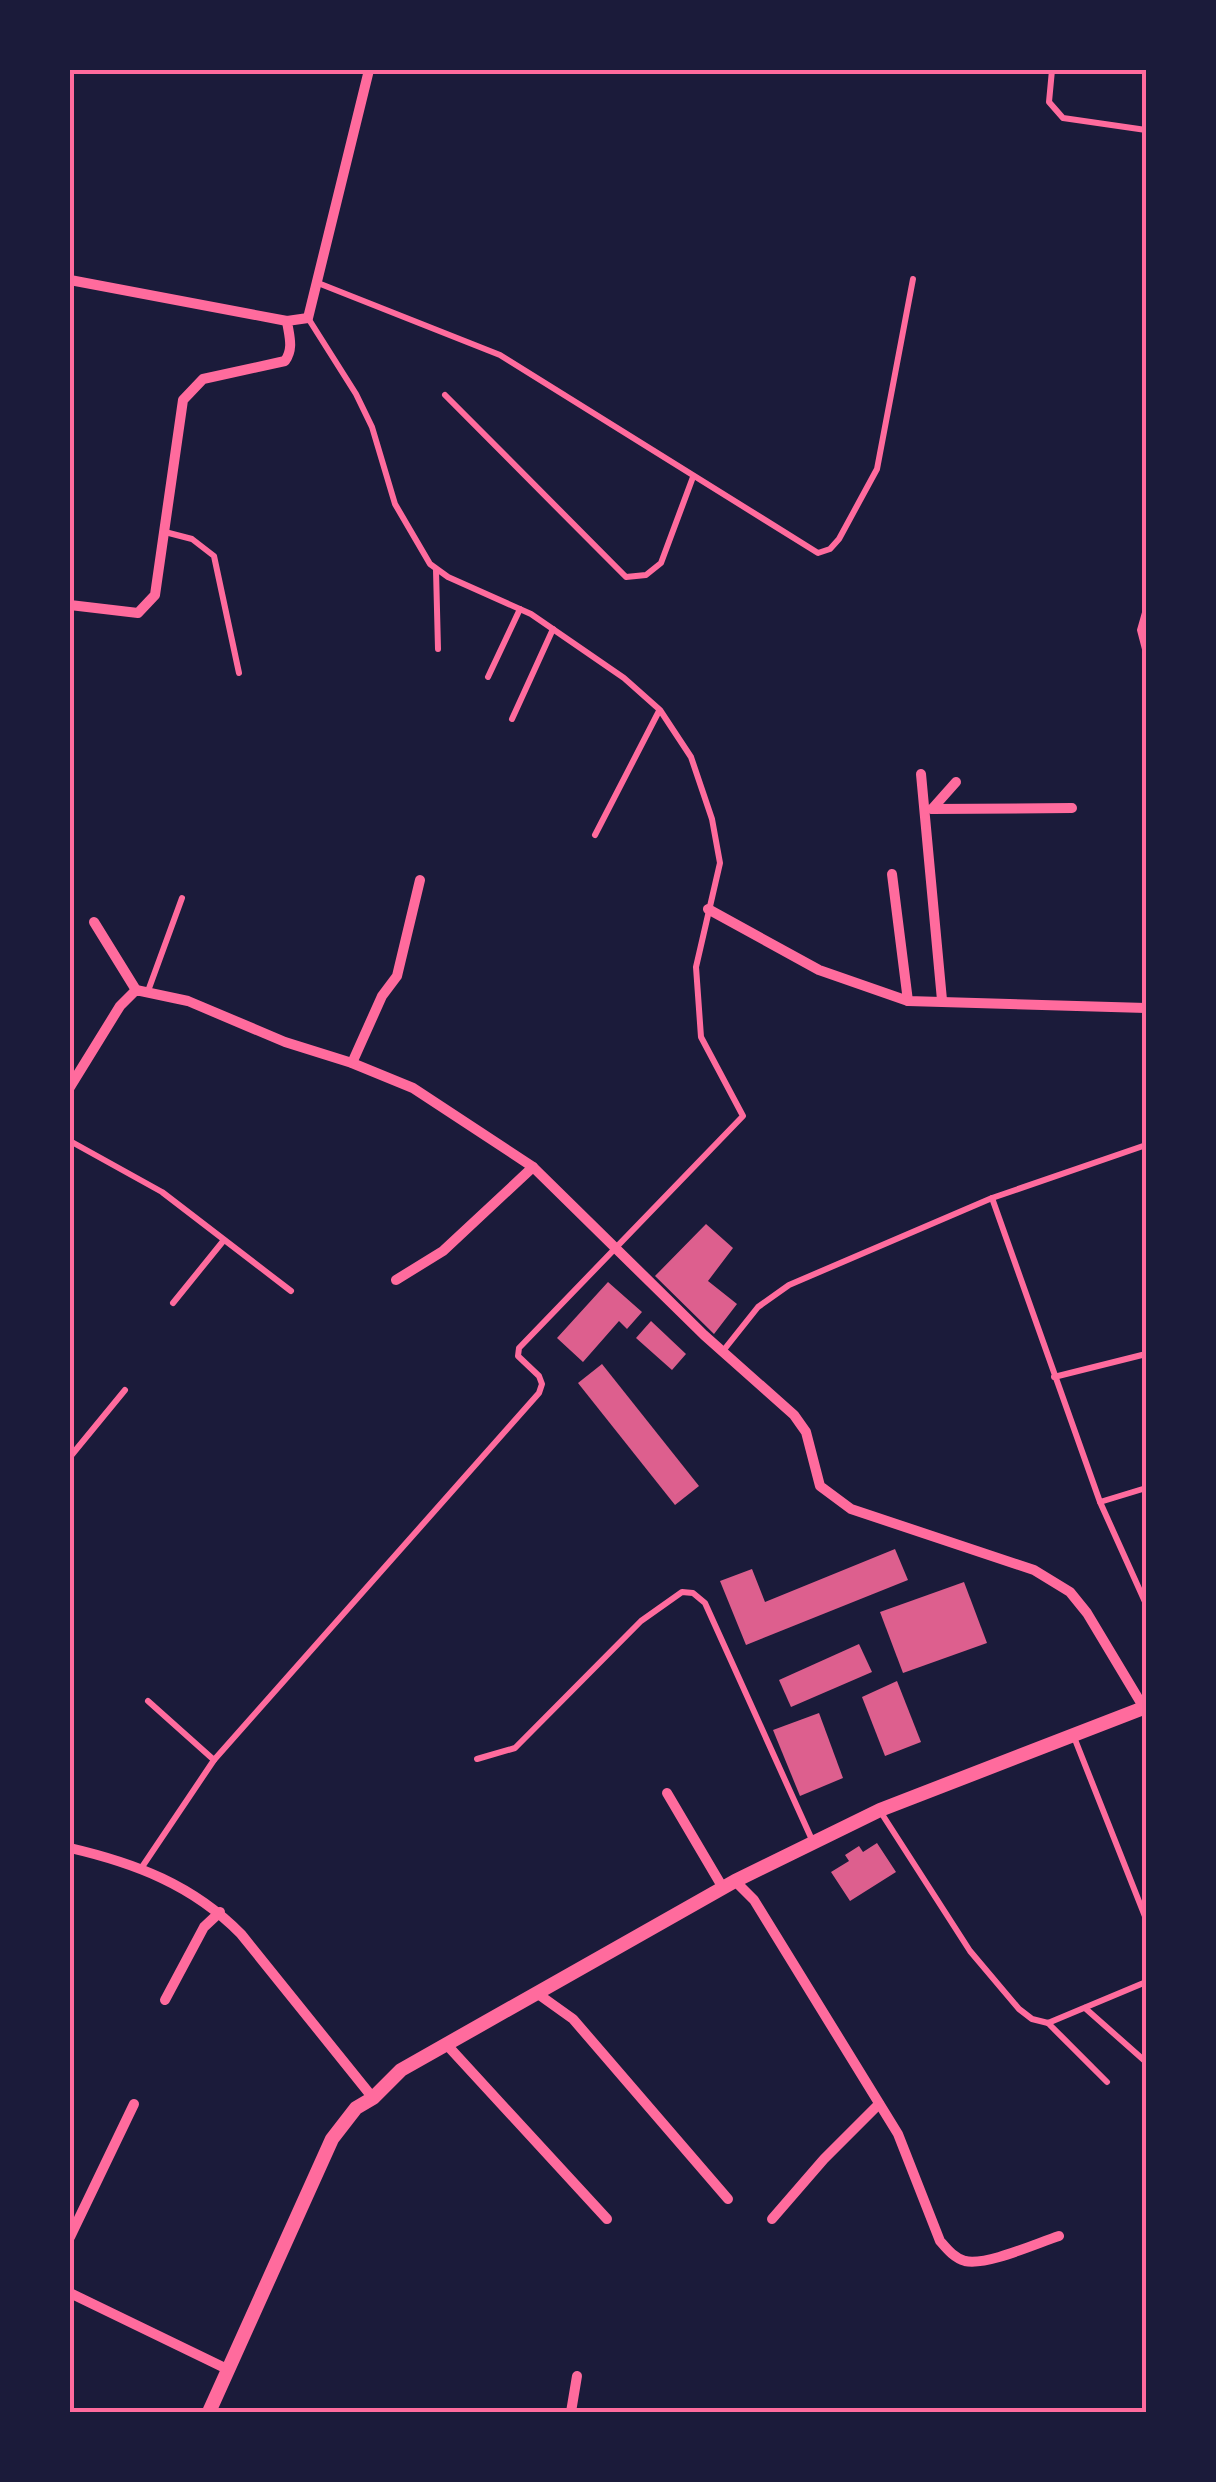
<svg xmlns="http://www.w3.org/2000/svg" width="1216" height="2482" font-family="Rubik,sans-serif">
<style>
.building{fill:#dd5f8e}
.lines{fill:none;stroke-linecap:round;stroke-linejoin:round}
.service{stroke:#ff6b9d;stroke-width:6}
.minor{stroke:#ff6b9d;stroke-width:10}
.tertiary{stroke:#ff6b9d;stroke-width:14}
.neatline{fill:none;stroke:#ff6b9d;stroke-width:4}
</style>
<rect width="100%" height="100%" fill="#1b1b3a"/>
<!-- building -->
<g class="building">
<path d="M706 1224 733 1248 708 1281 737 1304 714 1334 655 1276Z"/>
<path d="M608 1282 642 1312 627 1329 619 1321 583 1362 557 1338Z"/>
<path d="M651 1321 686 1354 672 1370 636 1338Z"/>
<path d="M602 1364 699 1486 675 1505 578 1383Z"/>
<path d="M895 1549 908 1580 746 1645 720 1581 752 1569 765 1602Z"/>
<path d="M964 1582 987 1643 903 1673 880 1612Z"/>
<path d="M859 1644 872 1672 791 1707 779 1680Z"/>
<path d="M897 1681 921 1742 885 1756 862 1697Z"/>
<path d="M819 1713 843 1778 800 1796 773 1730Z"/>
<path d="M877 1843 896 1872 850 1901 831 1872 849 1861 845 1855 859 1846 863 1852Z"/>
</g>
<g class="lines">
<!-- service -->
<g class="service">
<path d="M1052 70 1049 102 1063 118 1146 130"/>
<path d="M318 283 500 355 818 553 830 549 839 539 877 469 913 279"/>
<path d="M445 395 626 577 646 575 661 563 693 477"/>
<path d="M165 532 192 539 214 556 239 673"/>
<path d="M436 570 438 649"/>
<path d="M1146 609 1140 630 1146 653"/>
<path d="M488 677 520 609"/>
<path d="M512 719 553 629"/>
<path d="M595 835 659 711"/>
<path d="M148 991 182 898"/>
<path d="M70 1141 162 1192 291 1291"/>
<path d="M992 1198 1100 1502 1146 1604"/>
<path d="M173 1303 224 1240"/>
<path d="M723 1351 758 1307 789 1285 992 1198 1146 1145"/>
<path d="M1054 1377 1146 1354"/>
<path d="M70 1457 125 1390"/>
<path d="M1100 1502 1146 1488"/>
<path d="M148 1701 214 1760"/>
<path d="M1074 1737 1146 1919"/>
<path d="M477 1759 515 1748 641 1621 682 1592 693 1593 705 1603 813 1842"/>
<path d="M880 1811 970 1951 1019 2009 1032 2019 1048 2023 1146 1982"/>
<path d="M142 1867 214 1760 539 1393 542 1384 539 1376 518 1356 519 1348 743 1116 701 1037 696 967 720 863 712 819 691 757 660 710 624 678 531 614 448 577 430 564 395 504 372 427 356 394 308 318"/>
<path d="M1085 2008 1146 2062"/>
<path d="M1048 2023 1107 2082"/>
</g>
<!-- minor -->
<g class="minor">
<path d="M70 280 287 321"/>
<path d="M70 605 138 613 155 595 183 400 203 379 285 361C294 348 289 336 287 321L308 318 369 70"/>
<path d="M921 774 942 1000"/>
<path d="M932 809 1072 808"/>
<path d="M932 809 956 782"/>
<path d="M892 874 908 1001"/>
<path d="M708 909 819 970 908 1001 1146 1008"/>
<path d="M94 922 136 990"/>
<path d="M352 1063 382 996 397 976 420 880"/>
<path d="M70 1087 120 1006 136 990 188 1001 285 1042 352 1063 413 1088 533 1167 704 1335 794 1415 806 1432 820 1486 851 1509 1034 1570 1070 1592 1087 1613 1144 1708"/>
<path d="M396 1280 443 1251 533 1167"/>
<path d="M667 1793 723 1888"/>
<path d="M70 1848C135 1863 193 1885 241 1934L373 2098"/>
<path d="M735 1881 754 1900 898 2134 940 2241C947 2249 954 2258 965 2261 987 2266 1037 2243 1059 2236"/>
<path d="M538 1994 573 2019 728 2199"/>
<path d="M165 2000 204 1927 220 1912"/>
<path d="M447 2045 607 2219"/>
<path d="M772 2219 824 2159 879 2104"/>
<path d="M70 2237 134 2104"/>
<path d="M70 2293 227 2369"/>
<path d="M571 2412 577 2376"/>
</g>
<!-- tertiary -->
<path class="tertiary" d="M209 2412 332 2139 356 2108 373 2098 401 2070 735 1881 880 1810 1146 1707"/>
</g>
<!-- border -->
<rect width="1216" height="2482" fill="none" stroke="#1b1b3a" stroke-width="145"/>
<rect x="72" y="72" width="1072" height="2338" class="neatline"/>
</svg>
